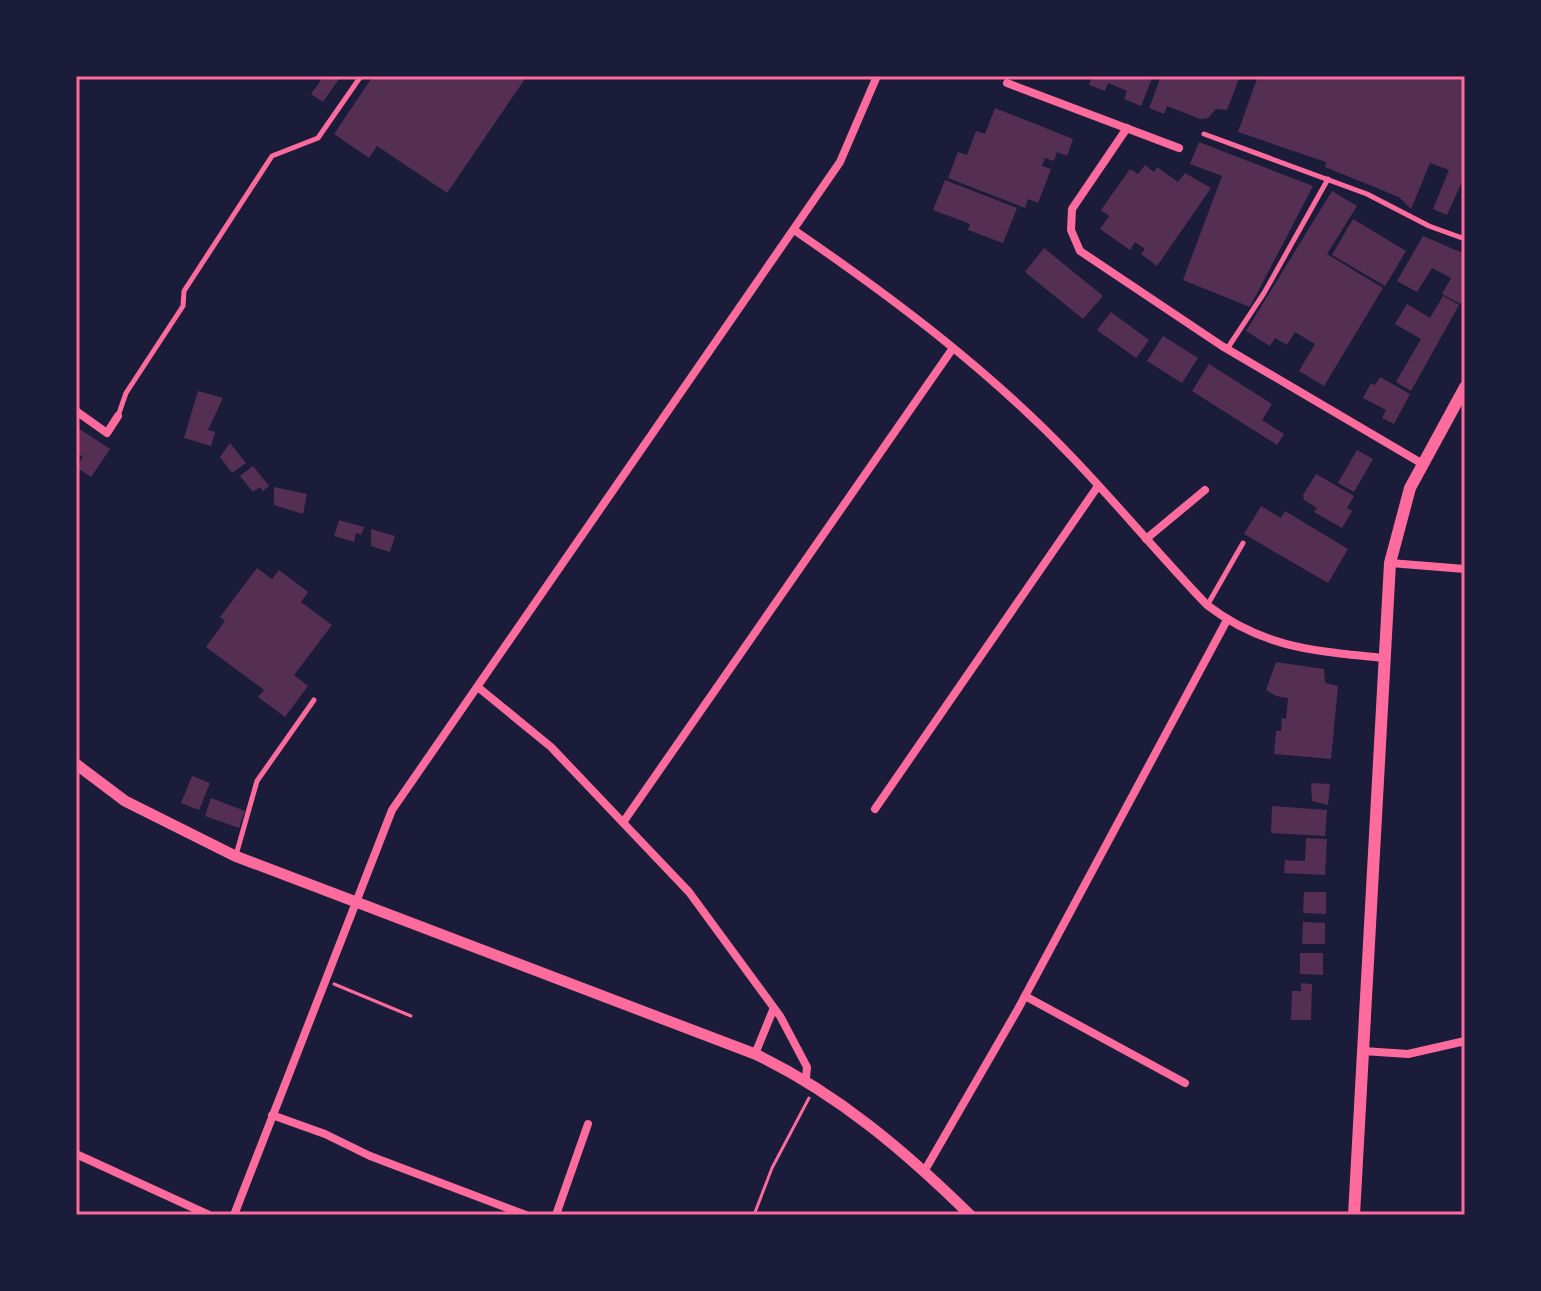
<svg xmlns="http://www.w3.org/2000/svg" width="1541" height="1291" font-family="'Noto Sans',sans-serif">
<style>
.building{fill:#542f53}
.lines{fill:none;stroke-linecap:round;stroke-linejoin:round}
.path{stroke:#ff6b9d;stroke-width:3}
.service{stroke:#ff6b9d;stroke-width:5}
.minor{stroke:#ff6b9d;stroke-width:8}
.tertiary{stroke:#ff6b9d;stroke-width:11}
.secondary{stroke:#ff6b9d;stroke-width:12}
.neatline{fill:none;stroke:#ff6b9d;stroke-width:3}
</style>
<rect width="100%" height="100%" fill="#1b1b3a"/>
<!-- building -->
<g class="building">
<path d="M324 76H341L323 102 311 94Z"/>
<path d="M373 76H527L447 193 377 146 369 158 334 134Z"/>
<path d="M1092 76H1153L1141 106 1124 99 1127 91 1108 83 1105 91 1089 85Z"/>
<path d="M1161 76H1240L1227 110 1216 109 1208 118 1200 119 1167 106 1164 114 1149 108Z"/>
<path d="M1258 76H1465V175L1447 215 1433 209 1449 170 1430 163 1411 209 1399 197 1325 167 1326 162 1238 132Z"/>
<path d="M995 108 1073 139 1067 156 1057 152 1054 161 1045 158 1042 166 1051 169 1038 203 1028 199 1025 208 948 178 958 152 967 155 976 131 985 134Z"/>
<path d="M1199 142 1313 186 1250 307 1183 280 1222 176 1190 164Z"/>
<path d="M1145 165 1154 172 1157 167 1178 182 1185 173 1211 188 1157 266 1141 254 1145 249 1135 242 1130 250 1100 229 1109 216 1101 210 1130 169 1138 174Z"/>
<path d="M945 180 1017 208 1003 243 968 230 970 224 933 210Z"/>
<path d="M1332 191 1357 206 1327 254 1383 288 1324 386 1299 371 1315 344 1295 332 1287 345 1275 338 1270 346 1246 331Z"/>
<path d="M1353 219 1406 251 1385 286 1332 255Z"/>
<path d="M1423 236 1465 254V296L1460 304 1442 294 1451 278 1432 268 1417 292 1397 281Z"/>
<path d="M1044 248 1103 296 1083 319 1025 272Z"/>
<path d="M1443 296 1459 305 1411 391 1396 382 1421 339 1395 324 1407 304 1430 318Z"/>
<path d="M1111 312 1149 340 1136 358 1097 330Z"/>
<path d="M1163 336 1198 358 1182 383 1147 361Z"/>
<path d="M1209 364 1272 404 1262 420 1284 434 1277 445 1192 391Z"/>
<path d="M1380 377 1410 394 1394 424 1382 418 1386 410 1363 398 1371 383 1375 385Z"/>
<path d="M198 391 223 398 208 430 215 432 211 446 184 438Z"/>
<path d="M78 428 110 449 91 477 76 467 83 457 76 453Z"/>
<path d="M230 443 246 463 232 473 220 457Z"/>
<path d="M1357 450 1373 459 1354 492 1338 483Z"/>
<path d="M253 466 269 486 263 491 260 487 253 492 240 476Z"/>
<path d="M1316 474 1354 496 1347 508 1352 511 1342 528 1314 512 1317 508 1304 500 1303 495Z"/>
<path d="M274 487 307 494 303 514 274 505Z"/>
<path d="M1261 506 1281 518 1285 511 1348 549 1328 583 1244 534Z"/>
<path d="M339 520 364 527 361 535 356 533 354 542 334 536Z"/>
<path d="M371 529 395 536 390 552 371 546Z"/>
<path d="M257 568 272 579 279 570 308 592 301 602 332 625 294 675 308 686 285 717 258 697 264 690 206 647 225 621 220 617Z"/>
<path d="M1276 662 1324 669 1325 683 1338 686 1331 759 1274 754 1276 731H1281L1282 718 1286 719 1288 698 1276 696 1266 690Z"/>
<path d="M192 776 210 783 199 810 181 803Z"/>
<path d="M1311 783 1330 784 1328 805 1312 801Z"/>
<path d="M211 798 245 811 239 828 205 816Z"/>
<path d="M1272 806 1327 810 1325 836 1271 833Z"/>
<path d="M1306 838 1327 839 1325 875 1284 873 1285 860 1305 861Z"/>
<path d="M1304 892H1326V914L1303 913Z"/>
<path d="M1303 922 1325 923V944H1302Z"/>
<path d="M1300 953H1323V975L1300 974Z"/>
<path d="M1301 983 1312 984 1311 1020H1291L1292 991H1301Z"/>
</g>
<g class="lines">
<!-- path -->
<g class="path">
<path d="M334 984 411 1016"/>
<path d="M754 1215 772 1168 809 1098"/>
</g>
<!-- service -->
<g class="service">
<path d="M1204 134 1367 194 1429 226 1465 239"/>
<path d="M1227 349 1264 293 1328 179"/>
<path d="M118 416 126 393 183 306 184 291 272 156 318 138 361 76"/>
<path d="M1208 604 1243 543"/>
<path d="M236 855 257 781 314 700"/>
</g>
<!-- minor -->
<g class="minor">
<path d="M1007 83 1179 148"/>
<path d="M1127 128 1072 209 1071 230 1080 251 1222 346 1421 463"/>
<path d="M794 230C893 298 989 370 1072 457 1118 505 1161 557 1207 605 1263 648 1315 651 1383 658"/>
<path d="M76 411 107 433 118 416"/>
<path d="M1146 539 1205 490"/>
<path d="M1390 563 1465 569"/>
<path d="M479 688 551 747 689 892 780 1016 807 1067 806 1078"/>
<path d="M875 809 1098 486"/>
<path d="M624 821 953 348"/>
<path d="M1025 996 1185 1083"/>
<path d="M1363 1051 1408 1054 1465 1041"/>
<path d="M755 1054 773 1010"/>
<path d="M272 1115 325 1134 370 1156 526 1215"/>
<path d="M76 1154 209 1215"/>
<path d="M925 1170 1018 1009 1227 620"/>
<path d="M234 1215 392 810 840 162 877 76"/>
<path d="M556 1215 588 1124"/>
</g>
<!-- tertiary -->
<path class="tertiary" d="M76 764 125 801 235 856 755 1054C838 1094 905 1151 970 1215"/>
<!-- secondary -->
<path class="secondary" d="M1354 1215 1390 563 1410 488 1465 387"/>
</g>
<!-- border -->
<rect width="1541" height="1291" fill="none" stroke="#1b1b3a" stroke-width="156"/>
<rect x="78" y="78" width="1385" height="1135" class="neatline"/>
</svg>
